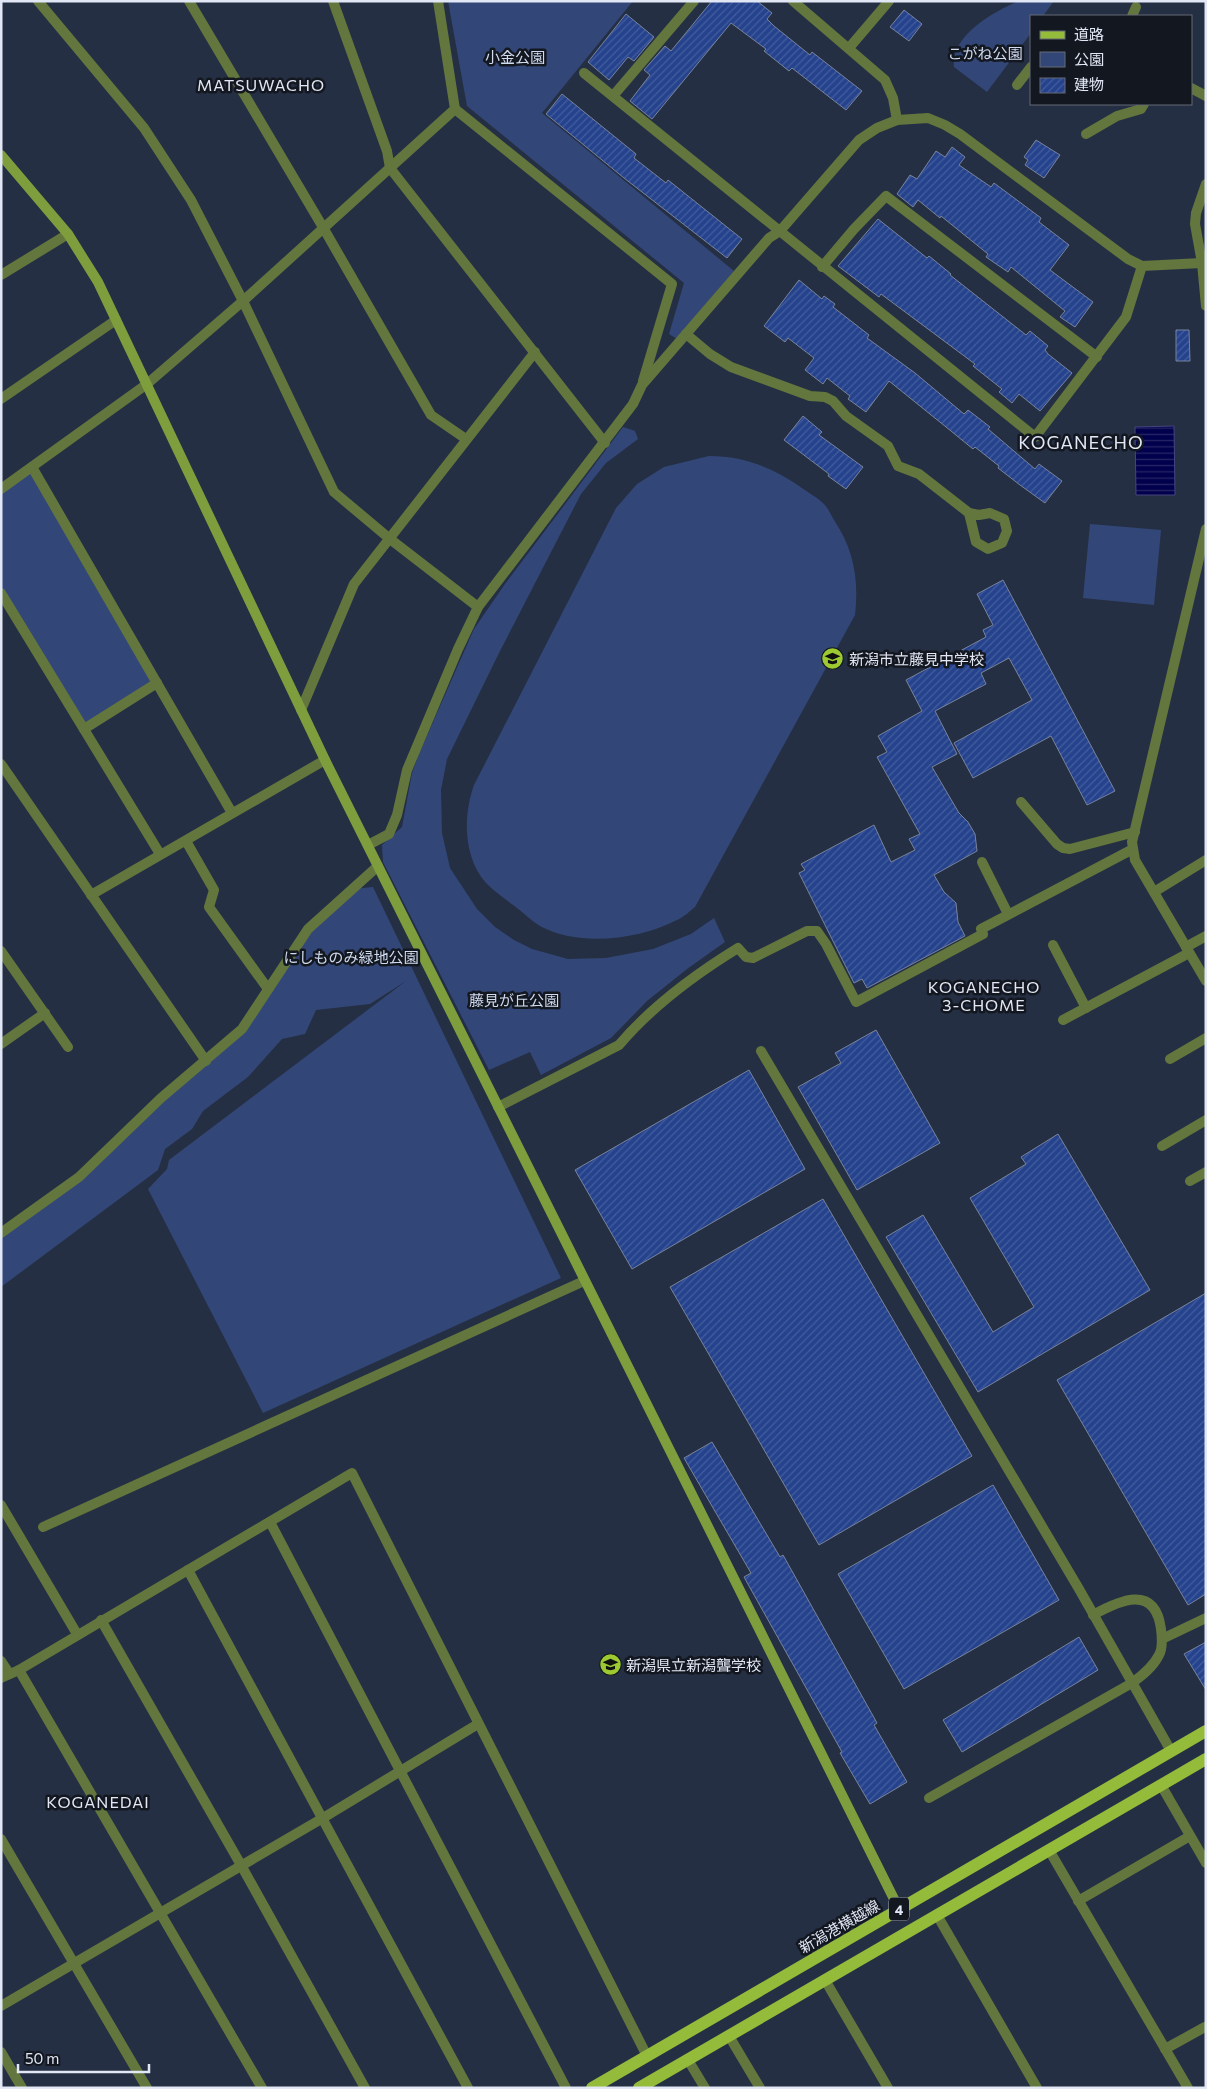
<svg xmlns="http://www.w3.org/2000/svg" width="1207" height="2089" font-family="Commissioner,'Noto Sans JP',sans-serif">
<style>
.park{fill:#324778}
.water{fill:url(#water-rules);stroke:#44457f}
.building{fill:url(#building-hatch);stroke:#78839c}
.lines{fill:none;stroke-linecap:round;stroke-linejoin:round}
.lane{stroke:#62763d;stroke-width:10}
.street{stroke:#62763d;stroke-width:10}
.secondary{stroke:#7e9e3e;stroke-width:10}
.primary{stroke:#94bc3a;stroke-width:12}
.labels{text-anchor:middle;dominant-baseline:central;stroke-width:5;stroke-linejoin:round;paint-order:stroke}
.shield{fill:#131720;stroke:#a3a9b5;stroke-width:1}
.shield-label{font-size:14px;font-weight:bold;fill:#e1e7f5}
.park-label{font-size:15px;fill:#d0dbf0;stroke:#131720}
.poi-label{font-size:15px;fill:#e1e7f5;stroke:#131720;text-anchor:start}
.street-label{font-size:15px;fill:#e1e7f5;stroke:#131720}
.neighbourhood-label{font-size:16px;letter-spacing:1px;fill:#e1e7f5;stroke:#131720}
.quarter-label{font-size:18px;letter-spacing:1px;fill:#e1e7f5;stroke:#131720}
</style>
<defs>
<pattern id="water-rules" width="6" height="5" patternUnits="userSpaceOnUse" patternTransform="scale(1.25)"><rect width="6" height="5" fill="#01004c"/><path d="M0 2.5h6" fill="none" stroke="#262566"/></pattern>
<pattern id="building-hatch" width="6" height="6" patternUnits="userSpaceOnUse" patternTransform="scale(1.25)"><rect width="6" height="6" fill="#25428d"/><path d="M-1 1l2-2M0 6l6-6M5 7l2-2" fill="none" stroke="#445d9e"/></pattern>
</defs>
<rect width="100%" height="100%" fill="#252f43"/>
<!-- park -->
<g class="park">
<path d="M448 1H633L542 113 734 271 677 339 669 334 684 283 467 106Z"/>
<path d="M1019 1H1054L1043 16H1031V33L987 92 954 67C950 36 994 11 1019 1Z"/>
<path d="M623 427 635 431 638 439 606 463 581 494 499 653 447 759 441 790 442 833 450 868 477 909 495 927 514 940 532 949 568 959 606 958 653 949 691 934 714 918 725 942 687 969 647 1001 611 1038 541 1075 530 1052 489 1070 383 862 382 845 402 827 412 773 419 754 474 629 505 584Z"/>
<path d="M709 456C743 456 771 467 799 486 807 492 817 497 824 504 828 508 831 515 834 520 854 550 859 580 855 615L695 907C690 911 684 917 677 920 639 940 578 947 540 926 530 920 522 911 513 905 504 898 494 891 486 883 463 857 463 816 474 785L616 508 637 484 664 467Z"/>
<path d="M32 467 157 683 84 729 1 593V489Z"/>
<path d="M1090 524 1161 530 1154 605 1083 598Z"/>
<path d="M373 887 561 1278 263 1413 148 1189 167 1169 169 1160 406 981 370 1004 316 1010 305 1034 282 1039 248 1077 203 1111 192 1129 165 1149 158 1170 1 1287V1233L79 1177 242 1029 308 929 353 889Z"/>
</g>
<!-- water -->
<path class="water" d="M1174 426 1175 495H1136L1135 427Z"/>
<!-- building -->
<g class="building">
<path d="M712 1H757L772 13 767 19 774 26 810 55 812 52 862 91 846 110 792 68 789 71 764 51 766 49 731 23 652 119 630 101 650 75 644 70 665 46 671 51Z"/>
<path d="M904 10 922 24 909 41 890 27Z"/>
<path d="M626 14 654 37 634 61 628 57 609 80 588 62Z"/>
<path d="M562 94 636 154 634 158 666 183 668 180 742 239 727 258 624 178 546 114Z"/>
<path d="M1036 140 1060 155 1044 178 1025 165 1028 160 1024 157Z"/>
<path d="M952 147 965 157 959 165 991 187 994 183 1041 218 1039 222 1069 245 1050 270 1093 302 1075 327 1060 317 1065 311 1011 267 1008 272 986 257 988 254 941 216 940 218 918 200 913 207 897 194 910 175 917 179 936 151 945 157Z"/>
<path d="M878 219 927 258 929 256 951 274 950 275 1026 335 1030 331 1048 346 1045 350 1048 354 1072 373 1040 411 1019 394 1012 403 999 392 1002 389 973 366 975 364 881 294 879 297 838 266Z"/>
<path d="M799 280 822 299 824 296 835 304 833 307 869 335 867 338 915 373 964 414 968 410 990 427 988 429 1035 469 1039 464 1062 481 1045 503 1020 485 998 468 999 466 975 447 973 449 951 431 889 381 866 412 848 399 850 396 827 378 823 384 805 370 814 358 788 338 785 342 764 326Z"/>
<path d="M1176 330H1189L1190 361H1176Z"/>
<path d="M803 416 822 432 819 435 863 467 846 489 828 476 829 474 784 440Z"/>
<path d="M1003 580 1115 791 1087 805 1051 736 973 778 954 743 1032 700 1009 658 981 673 986 684 935 711 957 754 932 767 959 813 968 822 975 834 977 851 934 875 944 892 956 903 958 922 965 936 867 988 862 979 854 983 799 873 805 870 801 864 874 825 891 862 915 850 909 839 920 834 877 757 887 752 878 736 922 711 906 680 986 637 983 630 993 625 977 594Z"/>
<path d="M876 1030 940 1143 857 1190 798 1087 841 1063 835 1053Z"/>
<path d="M749 1070 805 1169 632 1269 575 1170Z"/>
<path d="M1058 1134 1150 1290 978 1392 886 1237 923 1215 993 1332 1034 1307 970 1198 1026 1164 1021 1157Z"/>
<path d="M823 1199 972 1456 819 1545 670 1287Z"/>
<path d="M1206 1293V1594L1188 1605 1057 1380Z"/>
<path d="M712 1442 780 1557 783 1555 877 1723 874 1725 907 1782 870 1804 840 1753 842 1752 744 1577 751 1573 684 1458Z"/>
<path d="M993 1485 1059 1600 904 1689 838 1574Z"/>
<path d="M1079 1637 1098 1670 962 1752 943 1720Z"/>
<path d="M1206 1642V1690L1184 1654Z"/>
</g>
<g class="lines">
<!-- lane -->
<g class="lane">
<path d="M1132 16 1136 7"/>
<path d="M1017 85 1031 67"/>
<path d="M1191 88 1206 96"/>
<path d="M1086 134 1117 116 1141 109 1144 104"/>
<path d="M1021 802 1057 844 1063 848 1070 849 1135 832"/>
<path d="M982 862 1008 914"/>
<path d="M761 1051 1079 1589 1171 1751"/>
<path d="M1170 1059 1206 1038"/>
<path d="M498 1107 619 1045C653 1005 694 975 738 948L746 957 753 958 807 931H817L826 944 856 1002 983 934 981 929 1133 849"/>
<path d="M43 1527 584 1281"/>
<path d="M1162 1639 1206 1618"/>
<path d="M929 1798 1132 1683C1143 1675 1153 1667 1159 1655 1163 1648 1162 1637 1161 1629 1155 1584 1120 1600 1093 1615"/>
</g>
<!-- street -->
<g class="street">
<path d="M38 1 144 128 191 200 243 301 334 492 390 539 478 607"/>
<path d="M189 1 324 229 431 415 466 439"/>
<path d="M333 1 387 151 390 168 605 443"/>
<path d="M793 1 885 80 893 98 897 120"/>
<path d="M849 48 889 1"/>
<path d="M584 73 1035 437 1126 317 1142 266"/>
<path d="M613 96 694 1"/>
<path d="M455 109 672 284 643 381"/>
<path d="M1206 184 1196 213 1195 224 1202 263 1206 306"/>
<path d="M822 267 854 229 886 196 1097 357"/>
<path d="M1 275 68 234"/>
<path d="M686 334 710 354 731 367 810 396 825 397 833 401 846 416 888 446 898 466 919 474 969 513 979 515 990 513 1004 519 1007 531 1002 543 988 549 976 542 969 513"/>
<path d="M1 399 116 320"/>
<path d="M32 467 232 813"/>
<path d="M1 489 147 384 243 301 455 109 438 1"/>
<path d="M1206 529 1132 842 1135 860 1206 981"/>
<path d="M1 593 160 854"/>
<path d="M301 710 354 584 535 352"/>
<path d="M84 729 157 683"/>
<path d="M1 764 206 1061"/>
<path d="M186 841 214 890 209 907 268 989"/>
<path d="M368 845 389 834 397 815 407 770 458 649 478 607 633 404 642 385 769 238 780 231 859 140 877 128 897 120 928 118 945 125 960 134 1128 259 1142 266 1202 263"/>
<path d="M1154 892 1206 860"/>
<path d="M91 895 325 760"/>
<path d="M1053 945 1086 1008"/>
<path d="M1186 947 1206 936"/>
<path d="M1 951 68 1047"/>
<path d="M1063 1020 1189 953"/>
<path d="M1 1044 45 1013"/>
<path d="M1162 1146 1206 1120"/>
<path d="M1190 1181 1206 1172"/>
<path d="M1 1233 79 1177 161 1098 242 1029 308 929 378 866"/>
<path d="M1 1505 77 1634"/>
<path d="M270 1522 566 2088"/>
<path d="M188 1570 468 2088"/>
<path d="M101 1620 241 1865 365 2088"/>
<path d="M1 1661 9 1673"/>
<path d="M19 1670 262 2088"/>
<path d="M1 1678 19 1670 352 1473 647 2056"/>
<path d="M1161 1785 1206 1863"/>
<path d="M1 1839 147 2088"/>
<path d="M1049 1850 1188 2088"/>
<path d="M1078 1901 1190 1836"/>
<path d="M937 1915 1037 2088"/>
<path d="M825 1980 888 2088"/>
<path d="M1 2006 323 1818 478 1724"/>
<path d="M729 2036 760 2088"/>
<path d="M1165 2049 1205 2027"/>
<path d="M1 2052 22 2088"/>
<path d="M688 2060 705 2088"/>
</g>
<!-- secondary -->
<path class="secondary" d="M1 155 68 234 98 282 325 760 899 1909"/>
<!-- primary -->
<g class="primary">
<path d="M592 2088 1206 1731"/>
<path d="M639 2088 1206 1759"/>
</g>
</g>
<!-- icons -->
<defs>
<symbol id="school-disc" viewBox="-11 -11 22 22"><circle r="9.5" fill="#9dca30" stroke="#131720"/><path d="M0-5L7-2L0 1L-7-2ZM-4 1L0 2.5L4 1V4Q0 6-4 4Z" fill="#111"/></symbol>
</defs>
<g fill-rule="evenodd">
<use href="#school-disc" x="820" y="646" width="25" height="25"/>
<use href="#school-disc" x="598" y="1652" width="25" height="25"/>
</g>
<g class="labels">
<!-- shield labels -->
<rect class="shield" x="889" y="1897.5" width="20" height="23" rx="4"/>
<g class="shield-label">
<text x="899" y="1909">4</text>
</g>
<!-- park labels -->
<g class="park-label">
<text x="985" y="53">こがね公園</text>
<text x="515" y="57">小金公園</text>
<text x="351" y="957">にしものみ緑地公園</text>
<text x="514" y="1000">藤見が丘公園</text>
</g>
<!-- poi labels -->
<g class="poi-label">
<text x="849" y="659">新潟市立藤見中学校</text>
<text x="626" y="1665">新潟県立新潟聾学校</text>
</g>
<!-- street labels -->
<g class="street-label">
<text transform="translate(839 1926) rotate(-30)">新潟港横越線</text>
</g>
<!-- neighbourhood labels -->
<g class="neighbourhood-label">
<text x="261" y="84">MATSUWACHO</text>
<text x="984" y="986">KOGANECHO<tspan x="984" dy="18">3-CHOME</tspan></text>
<text x="98" y="1801">KOGANEDAI</text>
</g>
<!-- quarter labels -->
<g class="quarter-label">
<text x="1081" y="442">KOGANECHO</text>
</g>
</g>
<!-- border -->
<rect width="1207" height="2089" fill="none" stroke="#e1e7f5" stroke-width="5"/>
<!-- legend -->
<rect x="1030" y="15" width="162" height="90" fill="#131720" stroke="#656a75"/>
<rect x="1040" y="31" width="25" height="8" fill="#94bc3a" stroke="#656a75"/>
<text x="1074" y="40" font-size="15" fill="#e1e7f5">道路</text>
<rect x="1040" y="52" width="25" height="15" fill="#324778" stroke="#656a75"/>
<text x="1074" y="65" font-size="15" fill="#e1e7f5">公園</text>
<rect x="1040" y="78" width="25" height="15" fill="url(#building-hatch)" stroke="#656a75"/>
<text x="1074" y="90" font-size="15" fill="#e1e7f5">建物</text>
<!-- scale -->
<path d="M18 2064v8h131v-8" fill="none" stroke="#e1e7f5" stroke-width="2.5"/>
<text x="25" y="2064" font-size="15" fill="#e1e7f5" stroke="#131720" stroke-width="4" paint-order="stroke">50 m</text>
</svg>
